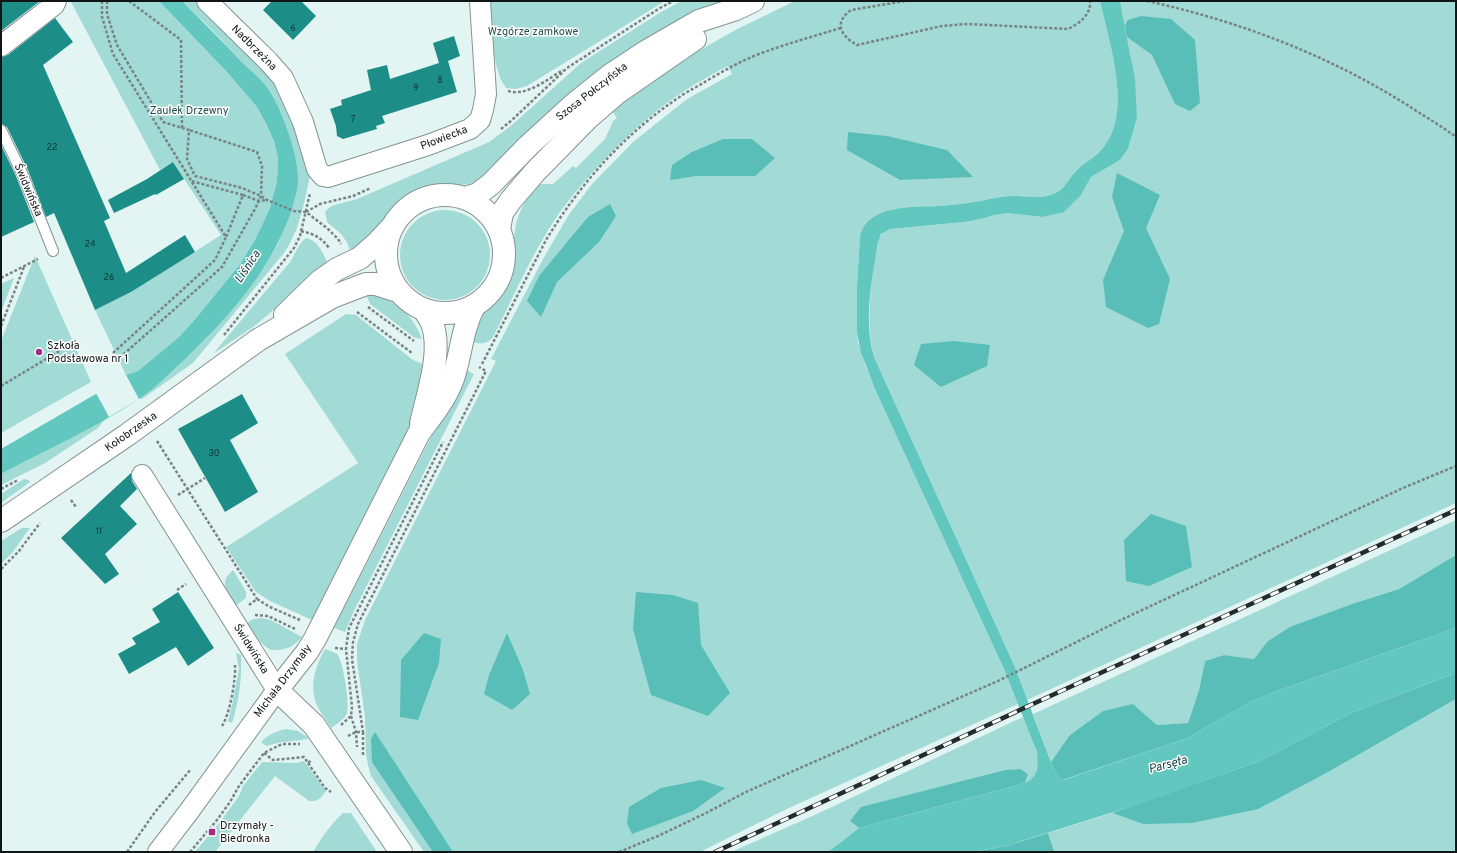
<svg xmlns="http://www.w3.org/2000/svg" width="1457" height="853" font-family="Overpass,sans-serif">
<style>
.green{fill:#a2dbd6}
.forest{fill:#59beb7}
.water{fill:#62c7bf}
.pier{fill:#e3f5f3}
.building{fill:#1c8d87}
.lines{fill:none;stroke-linecap:round;stroke-linejoin:round}
.service-casing{stroke:#839492;stroke-width:12}
.minor-casing{stroke:#839492;stroke-width:22}
.tertiary-casing{stroke:#839492;stroke-width:24}
.secondary-casing{stroke:#839492;stroke-width:24}
.path{stroke:#788483;stroke-width:2.5;stroke-dasharray:3 2;stroke-linecap:butt}
.service{stroke:#fff;stroke-width:10}
.minor{stroke:#fff;stroke-width:20}
.tertiary{stroke:#fff;stroke-width:22}
.secondary{stroke:#fff;stroke-width:22}
.rail-casing{stroke:#242c2b;stroke-width:4.5}
.rail{stroke:#fff;stroke-width:3;stroke-dasharray:9;stroke-linecap:butt}
.poi-dot{fill:#a22d87;stroke:#fff;stroke-width:1.5}
.labels{text-anchor:middle;dominant-baseline:central;stroke-width:3;stroke-linejoin:round;paint-order:stroke}
.number-label{font-size:9px;fill:#123332}
.park-label{font-size:11px;fill:#24514e;stroke:#fff}
.street-label{font-size:11px;fill:#0f1515;stroke:#fff}
.poi-label{font-size:11px;fill:#0f1515;stroke:#fff;text-anchor:start}
.water-label{font-size:12px;font-style:italic;fill:#12413e;stroke:#fff}
</style>
<rect width="100%" height="100%" fill="#e3f5f3"/>
<!-- green -->
<g class="green">
<path d="M73 1H159L227 72 257 107 274 141 278 158 277 181 270 208 256 238 241 263 197 317 179 337 138 371 126 375 95 310 131 292 221 235 173 162 160 170 71 2Z"/>
<path d="M182 1H195L267 74 279 92 291 118 305 168 310 176C304 203 300 230 284 253L193 363 142 399H139L166 377 207 338 233 309 263 269 278 244 287 222 294 200 285 126 270 91 207 25Z"/>
<path d="M490 1H665L527 86 516 89 506 88C491 68 492 26 490 1Z"/>
<path d="M681 1H725L679 24 511 153 475 183 461 185 443 184 430 185 415 191 402 199 390 211 373 234 351 252 346 241 341 234 327 222 325 212 331 206 357 199 489 142 512 125 581 63 661 12Z"/>
<path d="M795 1H1100C1109 42 1132 109 1105 145 1098 155 1087 162 1078 169 1066 179 1069 189 1050 195 1039 199 1027 196 1016 196 1004 196 992 198 981 201 967 203 954 205 940 206 915 207 866 204 860 237L857 286V333L858 342 865 365 1004 669 1018 704 789 808 700 852H424L371 776 368 765 366 754 365 717 357 661V644L365 620 496 361 491 359 543 259 568 216 592 184 633 142 687 99 732 74 728 66C699 81 671 98 647 119 632 131 619 145 605 159 589 176 574 193 560 212 533 251 514 296 493 337 486 346 479 343 469 342L482 314 496 303 505 291 510 282 515 258 514 238 516 223 522 207 537 184H553L573 166 576 168 605 139 613 121 617 118 612 111 652 77 739 28Z"/>
<path d="M1120 1H1456V503L1027 700 1014 665 874 357C864 322 872 271 880 236L885 231 890 229 965 222 985 218 994 215 1008 213 1042 217 1081 195 1091 177 1120 160 1128 149 1137 118 1131 58Z"/>
<circle cx="445" cy="255" r="45"/>
<path d="M306 238C318 240 324 254 328 265L253 327 213 354 290 262C294 256 300 241 306 238Z"/>
<path d="M35 256 91 382 1 433V341Z"/>
<path d="M14 278 1 312V284Z"/>
<path d="M366 294C394 297 412 313 422 339L415 338 370 304Z"/>
<path d="M346 314 356 315 413 360 425 365 417 408 405 436 312 620 270 601 256 592 226 547 358 463 285 354Z"/>
<path d="M464 369 474 374 353 613 345 632 334 628 455 390Z"/>
<path d="M104 420 98 428 45 463 1 485V474Z"/>
<path d="M24 479 29 480 30 482 1 503V494Z"/>
<path d="M1456 520V555L1399 589 1355 603 1267 642 1254 659 1224 655 1205 661 1199 690 1188 723 1157 725 1133 704 1069 736 1051 762 1033 714Z"/>
<path d="M22 528H30L12 553 1 564V541Z"/>
<path d="M233 570 244 588 246 592V598L235 606C227 591 218 583 233 570Z"/>
<path d="M262 618 271 620 302 637C291 649 286 650 270 650L260 642 247 623 253 619Z"/>
<path d="M325 649C328 650 334 652 337 654 343 659 350 705 347 713 345 719 337 724 331 728 326 719 318 710 315 700 310 682 316 665 325 649Z"/>
<path d="M236 653 241 655C242 679 239 701 232 723L228 721 232 705 239 669Z"/>
<path d="M1456 699V852H1053L1054 851 1048 833 1112 813 1143 824 1330 771Z"/>
<path d="M1023 717C1029 732 1045 761 1036 776 1033 779 1029 781 1025 783L1028 773 1005 770 971 779 850 821 859 828 828 852H731L819 813Z"/>
<path d="M286 729 298 731 309 738 302 740 282 742 266 746 261 742C268 735 276 731 286 729Z"/>
<path d="M304 761 326 791C321 798 318 802 309 801L275 776 215 852H195L219 823 239 796 243 786 262 762 297 763Z"/>
<path d="M343 813H351L377 852H313C322 837 330 825 343 813Z"/>
</g>
<!-- forest -->
<g class="forest">
<path d="M1141 16 1171 19 1195 40 1200 103 1190 111 1175 104 1152 55 1127 37 1125 25 1128 20Z"/>
<path d="M848 132 887 136 947 150 973 177 900 180 847 150Z"/>
<path d="M723 139H752L775 158 755 176H696L670 180 672 165 692 152Z"/>
<path d="M1117 173 1160 195 1146 228 1170 279 1159 324 1148 328 1106 307 1103 280 1124 231 1112 197Z"/>
<path d="M610 204 616 216 599 242 557 282 541 317 527 301 539 276 588 217Z"/>
<path d="M954 341 990 345 987 366 941 387 914 365 921 344Z"/>
<path d="M1151 514 1186 526 1192 567 1149 586 1126 581 1124 540Z"/>
<path d="M1456 555V628L1280 690 1250 702 1188 738 1062 780 1054 770 1051 762 1069 736 1103 711 1133 704 1157 725 1188 723 1199 690 1205 661 1224 655 1254 659 1267 642 1290 627 1355 603 1399 589Z"/>
<path d="M636 592 673 595 698 603 701 645 730 693 708 716 651 695 633 629Z"/>
<path d="M424 633 441 639 439 663 418 720 400 717 401 660Z"/>
<path d="M507 633 523 670 530 694 512 710 484 694 489 675Z"/>
<path d="M1456 673V699L1330 771 1258 809 1192 823 1143 824 1112 813 1260 761 1351 713Z"/>
<path d="M375 732 453 852H433L372 762 371 739Z"/>
<path d="M1020 769 1028 774 1025 783 859 828 850 821 861 807 1005 770Z"/>
<path d="M701 780 725 788 693 811 632 834 627 823 629 807 661 788Z"/>
<path d="M1048 833 1054 851 1053 852H973L1006 846Z"/>
</g>
<!-- water -->
<g class="water">
<path d="M159 1H182C202 21 222 41 242 62 251 71 262 80 269 90 282 110 299 157 298 180 298 190 294 200 292 209 272 270 227 319 182 362 168 375 155 388 139 399 97 427 46 450 1 474V449L101 391 126 375 138 371 179 337 197 317 241 263 256 238 270 208 277 181 278 158 274 141 266 124 257 107 227 72Z"/>
<path d="M1100 1H1120L1135 79 1137 118 1128 149 1120 160 1091 177 1081 195 1064 212 1042 217 1008 213 994 215 985 218 965 222 890 229 881 234 878 243C872 280 863 320 874 357L1014 665 1054 770 1063 780 1188 738 1250 702 1280 690 1456 628V673L1351 713 1260 761 1136 805 1006 846 973 852H828L859 828 1025 783C1040 776 1038 766 1037 752L1004 669 876 391 861 353 857 333V286L860 237C866 204 915 207 940 206 954 205 967 203 981 201 992 198 1004 196 1016 196 1027 196 1039 199 1050 195 1067 190 1066 180 1078 169 1087 161 1098 156 1105 145 1132 109 1109 42 1100 1Z"/>
</g>
<!-- pier -->
<path class="pier" d="M126 375 139 399 109 417 96 393Z"/>
<!-- building -->
<g class="building">
<path d="M1 1H40L1 31Z"/>
<path d="M272 1H301L316 16 293 40 263 10Z"/>
<path d="M55 18 73 42 43 65 110 218 104 221 126 273 185 235 195 252 131 292 95 310 54 213 46 217 28 170 7 127 1 124V57L8 55Z"/>
<path d="M454 36 460 56 448 61 457 92 382 116 385 123 376 126 377 129 343 139 337 136 336 126 330 109 342 105 341 100 371 90 367 70 387 65 390 79 439 63 433 43Z"/>
<path d="M1 145 16 176 34 222 1 237Z"/>
<path d="M173 162 184 179 156 195 155 194 114 213 108 200 147 179Z"/>
<path d="M242 394 258 423 230 440 258 492 225 512 178 429Z"/>
<path d="M131 473 132 481 137 489 120 506 137 524 105 554 119 574 105 584 61 538Z"/>
<path d="M178 592 214 648 188 666 176 647 129 674 118 654 136 644 132 638 160 622 152 609Z"/>
</g>
<g class="lines">
<defs>
<path id="service" d="M1 130 22 173 53 251"/>
<g id="minor">
<path d="M207 1 268 61 283 78 303 122 317 169 323 176 328 177 428 145 470 129 480 120 483 110 486 94 480 1"/>
<path d="M1 46 54 5 56 1"/>
<path d="M142 475 277 690 190 810 158 852"/>
</g>
<g id="tertiary">
<path d="M421 424C427 395 443 352 432 323 430 319 427 314 424 310"/>
<path d="M401 852 314 725 277 690 307 652 315 639 419 433C433 414 449 395 455 372 462 348 462 330 474 306"/>
</g>
<g id="secondary">
<circle cx="445" cy="254" r="59"/>
<path d="M465 198 478 194 491 184 528 146 574 104 609 76 647 51 699 21 736 9 753 1"/>
<path d="M499 229 502 213 511 200 535 172 587 119 617 93 695 39"/>
<path d="M285 315 320 281 337 269 360 258 377 243 391 228"/>
<path d="M1 521 127 435 258 340 332 297 366 284H376L398 291"/>
</g>
</defs>
<!-- service casing -->
<use href="#service" class="service-casing"/>
<!-- minor casing -->
<use href="#minor" class="minor-casing"/>
<!-- tertiary casing -->
<use href="#tertiary" class="tertiary-casing"/>
<!-- secondary casing -->
<use href="#secondary" class="secondary-casing"/>
<!-- path -->
<g class="path">
<path d="M102 1V17L113 54 226 237 243 195 191 181"/>
<path d="M107 1V14L117 45 163 122 189 130 187 159 195 176 242 188 261 196 267 200 294 211 306 212 327 228 338 239 341 244"/>
<path d="M129 1 181 40 182 128"/>
<path d="M905 1 851 10C833 23 841 36 857 45L942 26 967 24 1068 29C1080 23 1091 15 1090 1"/>
<path d="M1147 1C1243 22 1336 58 1418 112 1431 120 1444 128 1456 137"/>
<path d="M508 91C526 97 548 79 563 70"/>
<path d="M501 129 512 120 567 68 660 8 673 1"/>
<path d="M243 195 259 201 266 200"/>
<path d="M306 212 320 204 353 196 371 188"/>
<path d="M301 231C314 234 321 237 329 248"/>
<path d="M1 278 38 259"/>
<path d="M368 307 414 341"/>
<path d="M357 312 412 353"/>
<path d="M1 326 24 267"/>
<path d="M224 335 294 248 300 236 310 193"/>
<path d="M113 353 215 260 226 237"/>
<path d="M116 361 222 267 255 209 261 196 262 166 257 152 189 130"/>
<path d="M482 364 546 240C581 182 627 131 684 94 692 89 700 85 708 80 725 70 741 61 759 54 786 44 814 36 841 28"/>
<path d="M1 386 76 341"/>
<path d="M157 441 257 599"/>
<path d="M1 489 18 480"/>
<path d="M178 495 205 478"/>
<path d="M71 500 76 507"/>
<path d="M1 569 19 551 40 523"/>
<path d="M177 590 186 584"/>
<path d="M249 605 257 599 270 607 300 620"/>
<path d="M255 615 268 616 295 629"/>
<path d="M335 648 346 649"/>
<path d="M351 716 356 732 357 747"/>
<path d="M341 725 351 716 352 707 346 649 349 628 443 442"/>
<path d="M222 726C230 714 236 679 235 665"/>
<path d="M363 732V756"/>
<path d="M348 736 356 732H363L352 659 353 642 358 624 486 371 479 367"/>
<path d="M264 753 273 760 304 757 308 763 312 760"/>
<path d="M308 763 325 788 331 792"/>
<path d="M127 852 155 812 191 769"/>
<path d="M190 852 217 820 230 802 239 786 264 753 282 744H300"/>
<path d="M619 852 658 836 706 813 748 791 1000 680 1123 619 1403 488 1456 466"/>
</g>
<!-- service -->
<use href="#service" class="service"/>
<!-- minor -->
<use href="#minor" class="minor"/>
<!-- tertiary -->
<use href="#tertiary" class="tertiary"/>
<!-- secondary -->
<use href="#secondary" class="secondary"/>
<defs>
<path id="rail" d="M715 852 1035 703 1456 510"/>
</defs>
<!-- rail casing -->
<use href="#rail" class="rail-casing"/>
<!-- rail -->
<use href="#rail" class="rail"/>
</g>
<!-- markers -->
<g class="poi-dot">
<circle cx="39" cy="352" r="4"/>
<rect x="208" y="828" width="8" height="8" rx="2"/>
</g>
<g class="labels">
<!-- number labels -->
<g class="number-label">
<text x="293" y="28">6</text>
<text x="440" y="80">8</text>
<text x="416" y="88">9</text>
<text x="353" y="119">7</text>
<text x="52" y="147">22</text>
<text x="90" y="244">24</text>
<text x="109" y="277">26</text>
<text x="214" y="453">30</text>
<text x="99" y="531">11</text>
</g>
<!-- park labels -->
<g class="park-label">
<text x="533" y="32">Wzgórze zamkowe</text>
<text x="189" y="111">Zaułek Drzewny</text>
</g>
<!-- street labels -->
<g class="street-label">
<text transform="translate(254 48) rotate(45)">Nadbrzeżna</text>
<text transform="translate(592 92) rotate(-38)">Szosa Połczyńska</text>
<text transform="translate(444 138) rotate(-21)">Płowiecka</text>
<text transform="translate(28 190) rotate(67)">Świdwińska</text>
<text transform="translate(131 432) rotate(-35)">Kołobrzeska</text>
<text transform="translate(251 649) rotate(58)">Świdwińska</text>
<text transform="translate(283 681) rotate(-53)">Michała Drzymały</text>
</g>
<!-- poi labels -->
<g class="poi-label">
<text x="47" y="346">Szkoła<tspan x="47" dy="13">Podstawowa nr 1</tspan></text>
<text x="220" y="826">Drzymały -<tspan x="220" dy="13">Biedronka</tspan></text>
</g>
<!-- water labels -->
<g class="water-label">
<text transform="translate(248 267) rotate(-56)">Liśnica</text>
<text transform="translate(1168 765) rotate(-15)">Parsęta</text>
</g>
</g>
<!-- border -->
<rect width="1457" height="853" fill="none" stroke="#0f1515" stroke-width="4"/>
</svg>
